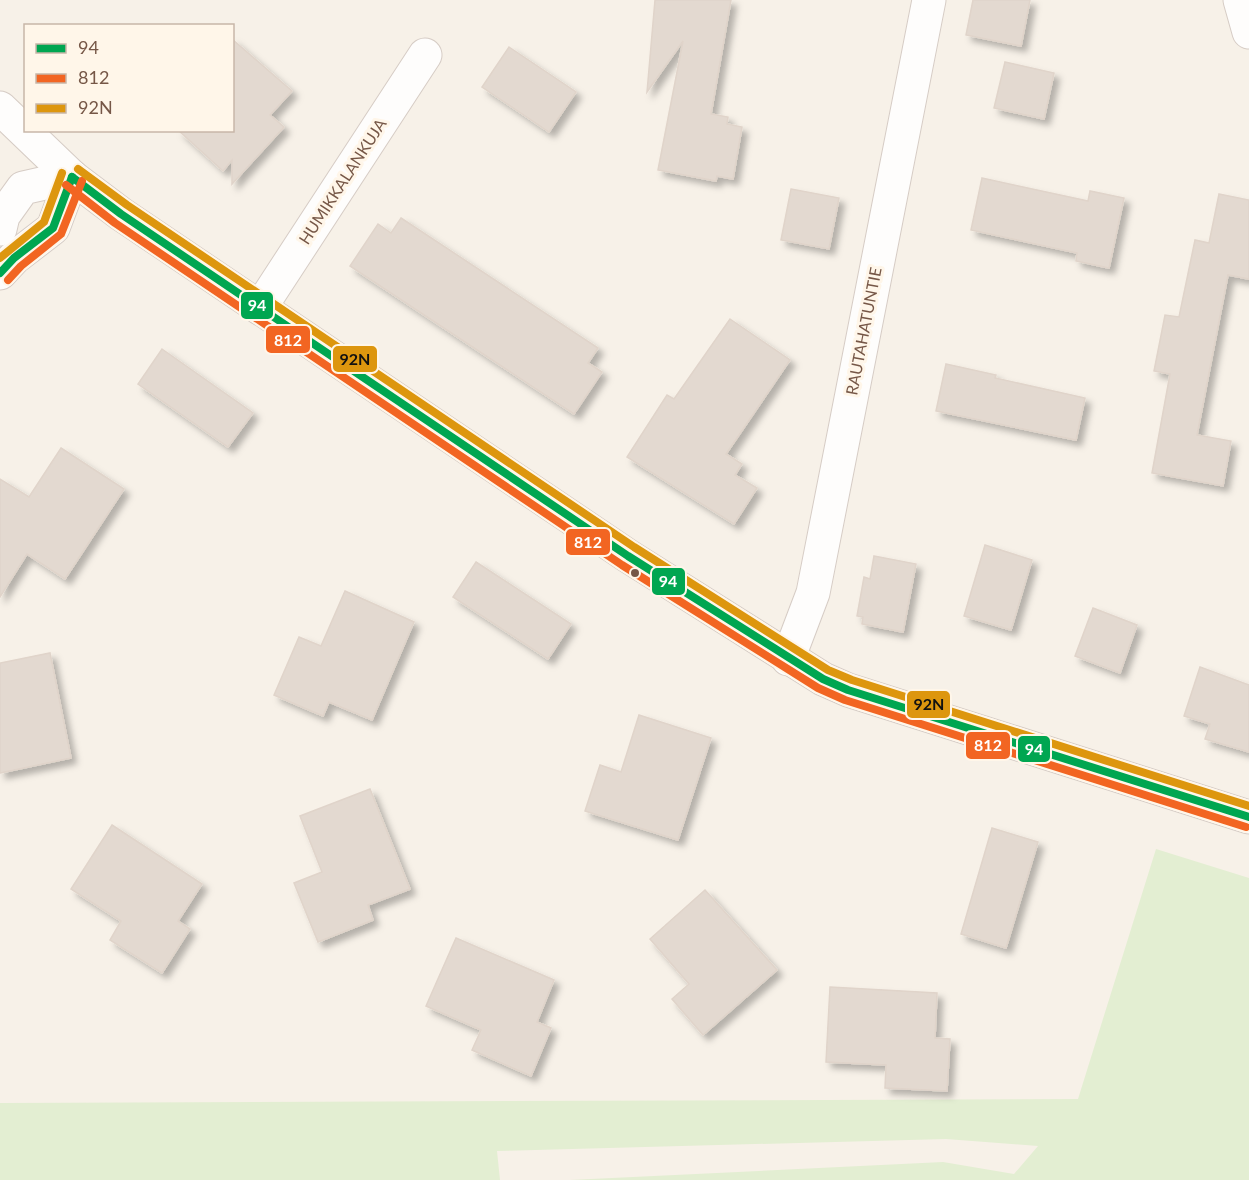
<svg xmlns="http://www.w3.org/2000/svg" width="1249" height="1180" font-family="Lato,sans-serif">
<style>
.green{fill:#e3eed2}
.building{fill:#e3d9d0;stroke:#e0d4ca;stroke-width:1.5;filter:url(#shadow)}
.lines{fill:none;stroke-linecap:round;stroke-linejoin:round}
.minor-casing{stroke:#d6ccc5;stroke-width:35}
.tertiary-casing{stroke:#d6ccc5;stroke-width:35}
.minor{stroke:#fefdfc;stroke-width:33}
.tertiary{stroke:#fefdfc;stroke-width:33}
.bus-1-casing{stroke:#fff6e9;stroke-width:12}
.bus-2-casing{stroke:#fff6e9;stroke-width:12}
.bus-3-casing{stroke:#fff6e9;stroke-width:12}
.bus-1{stroke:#00a651;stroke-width:8}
.bus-2{stroke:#f26522;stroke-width:8}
.bus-3{stroke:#dd960e;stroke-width:8}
.bus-dot{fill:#765747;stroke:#fff6e9;stroke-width:2}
.labels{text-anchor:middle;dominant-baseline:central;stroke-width:6;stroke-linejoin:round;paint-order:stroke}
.street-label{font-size:16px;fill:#765747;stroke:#fff6e9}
.line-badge{stroke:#fff6e9;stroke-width:2}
.badge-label{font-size:16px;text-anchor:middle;font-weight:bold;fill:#fff}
.pale-badge-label{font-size:16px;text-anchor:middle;font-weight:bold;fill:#111}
</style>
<defs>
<filter id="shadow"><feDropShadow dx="5.5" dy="5.5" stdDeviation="3" flood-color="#0004"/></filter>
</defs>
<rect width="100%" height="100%" fill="#f7f1e8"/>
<!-- green -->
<path class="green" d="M1156 849 1249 878V1180H570L943 1162 1014 1174 1038 1146 946 1139 497 1151 500 1180H0V1103L1078 1099Z"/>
<!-- building -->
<g class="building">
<path d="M655 0H731L711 114 728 117 727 124 742 127 733 179 717 176 716 181 658 170 683 41 647 92Z"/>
<path d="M973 0H1030L1021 46 966 35Z"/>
<path d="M232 39 292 91 270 115 284 127 232 184V160L223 171 178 130H232Z"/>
<path d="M509 47 576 92 549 132 482 87Z"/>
<path d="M1005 62 1054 73 1044 119 994 108Z"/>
<path d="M982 178 1088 201 1090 191 1124 198 1109 268 1076 261 1077 253 971 230Z"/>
<path d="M791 189 839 198 829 249 781 240Z"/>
<path d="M1219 194 1249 200V279L1228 275 1197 435 1231 441 1223 486 1152 473 1170 374 1154 371 1165 315 1179 317 1195 240 1209 243Z"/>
<path d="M401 218 598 348 588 363 602 372 574 414 350 266 378 224 391 233Z"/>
<path d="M730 319 790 360 726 454 742 464 735 475 757 488 734 524 627 457 667 395 674 399Z"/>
<path d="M162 349 253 413 228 447 138 384Z"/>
<path d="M946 364 996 375 995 378 1085 398 1076 440 936 411Z"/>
<path d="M61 448 124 489 65 579 27 554 0 597V479L29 497Z"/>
<path d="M985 545 1032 560 1011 630 964 616Z"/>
<path d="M874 556 916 564 903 632 862 624 863 617 857 616 864 577 870 579Z"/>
<path d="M476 562 571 624 548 659 453 597Z"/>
<path d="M345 591 414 622 372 720 329 702 323 716 274 695 299 637 321 646Z"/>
<path d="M1093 608 1137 625 1120 673 1075 656Z"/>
<path d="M50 653 71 758 0 773V663Z"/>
<path d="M1200 667 1249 685V752L1205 739 1210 724 1184 716Z"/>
<path d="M639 715 711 738 678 840 585 811 600 765 621 772Z"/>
<path d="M370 789 410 889 368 905 373 920 318 942 294 883 322 872 300 816Z"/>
<path d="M112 825 202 884 178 921 190 929 162 973 110 940 121 921 71 889Z"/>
<path d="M992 828 1038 842 1006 948 961 934Z"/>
<path d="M705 890 777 970 703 1035 672 999 689 984 650 939Z"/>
<path d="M456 938 554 980 537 1022 551 1028 531 1076 472 1050 481 1030 426 1006Z"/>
<path d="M830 987 937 993 935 1038 950 1039 947 1091 885 1088 886 1065 826 1062Z"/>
</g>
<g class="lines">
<defs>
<g id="minor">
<path d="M1240 0 1249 32"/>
<path d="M72 177 121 214 628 556 823 679 848 690 1249 817"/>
<path d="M260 308 425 55"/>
<path d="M788 659 813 593 929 0"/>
</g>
<g id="tertiary">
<path d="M0 108 72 177"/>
<path d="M0 229 3 216 23 188 72 177"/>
<path d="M0 273 14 258 53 228 72 177"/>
</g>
</defs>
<!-- minor casing -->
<use href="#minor" class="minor-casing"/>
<!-- tertiary casing -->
<use href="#tertiary" class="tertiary-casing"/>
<!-- minor -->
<use href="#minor" class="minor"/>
<!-- tertiary -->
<use href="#tertiary" class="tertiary"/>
<defs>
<g id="bus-1">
<path d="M72 177 121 214 628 556 823 679 848 690 1249 817"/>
<path d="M0 273 14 258 53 228 72 177"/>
</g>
<g id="bus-2">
<path d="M66 185 115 223 622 565 818 688 845 700 1246 827"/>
<path d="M8 280 21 266 61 234 82 181"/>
</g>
<g id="bus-3">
<path d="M78 169 127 205 634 547 828 670 852 680 1249 806"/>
<path d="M0 258 44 222 62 173"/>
</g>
</defs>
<!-- bus-1 casing -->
<use href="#bus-1" class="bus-1-casing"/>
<!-- bus-2 casing -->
<use href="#bus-2" class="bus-2-casing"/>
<!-- bus-3 casing -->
<use href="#bus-3" class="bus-3-casing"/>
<!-- bus-1 -->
<use href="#bus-1" class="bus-1"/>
<!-- bus-2 -->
<use href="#bus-2" class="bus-2"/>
<!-- bus-3 -->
<use href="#bus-3" class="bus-3"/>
</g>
<!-- markers -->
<circle class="bus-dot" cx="635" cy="573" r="5"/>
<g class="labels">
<!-- street labels -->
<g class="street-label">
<text transform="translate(342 181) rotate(-57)">HUMIKKALANKUJA</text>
<text transform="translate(863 331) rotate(-79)">RAUTAHATUNTIE</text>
</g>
</g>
<g class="line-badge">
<rect x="240" y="291" width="34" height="29" rx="6" fill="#00a651"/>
<rect x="265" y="325" width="46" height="29" rx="6" fill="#f26522"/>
<rect x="332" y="345" width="46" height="28" rx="6" fill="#dd960e"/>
<rect x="565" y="528" width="46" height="28" rx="6" fill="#f26522"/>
<rect x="651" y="567" width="35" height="29" rx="6" fill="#00a651"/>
<rect x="906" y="690" width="45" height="29" rx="6" fill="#dd960e"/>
<rect x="965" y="731" width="46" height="29" rx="6" fill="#f26522"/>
<rect x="1017" y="735" width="34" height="28" rx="6" fill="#00a651"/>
</g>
<g class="badge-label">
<text x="257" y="311">94</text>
<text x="288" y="346">812</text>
<text x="588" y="548">812</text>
<text x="668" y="587">94</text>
<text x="988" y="751">812</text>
<text x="1034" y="755">94</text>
</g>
<g class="pale-badge-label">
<text x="355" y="365">92N</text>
<text x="929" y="710">92N</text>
</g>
<!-- legend -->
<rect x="24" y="24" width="210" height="108" fill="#fff6e9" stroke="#c8b6a8" stroke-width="1.5"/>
<rect x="36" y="44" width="30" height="9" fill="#00a651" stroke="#c8b6a8" stroke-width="1.5"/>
<text x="78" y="54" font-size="18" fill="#765747">94</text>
<rect x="36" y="74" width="30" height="9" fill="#f26522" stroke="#c8b6a8" stroke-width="1.5"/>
<text x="78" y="84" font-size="18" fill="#765747">812</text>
<rect x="36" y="104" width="30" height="9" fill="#dd960e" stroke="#c8b6a8" stroke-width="1.5"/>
<text x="78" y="114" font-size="18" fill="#765747">92N</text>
</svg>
